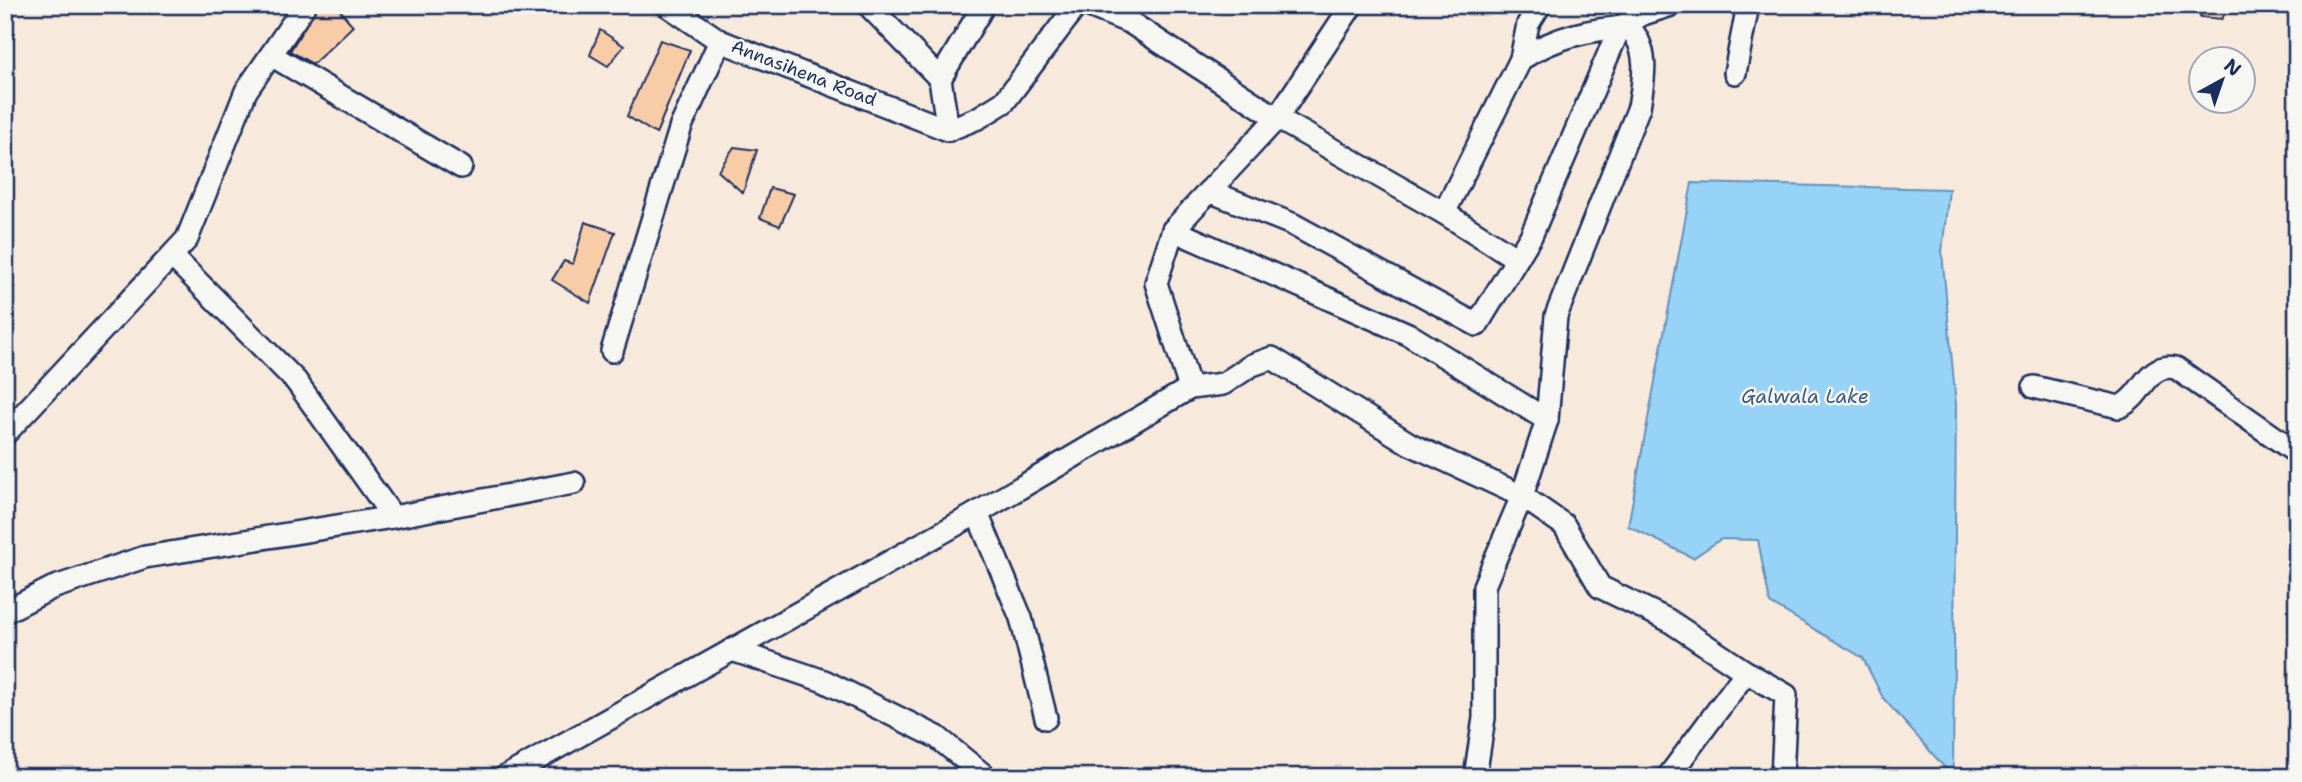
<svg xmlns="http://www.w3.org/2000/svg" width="2302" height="782" font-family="'Shantell Sans',sans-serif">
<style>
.water{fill:#97d2f7;stroke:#6591ba;stroke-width:2}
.building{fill:#f9cca8;stroke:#1b2f5e;stroke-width:2}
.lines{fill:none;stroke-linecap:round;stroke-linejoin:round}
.minor-casing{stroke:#1b2f5e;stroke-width:26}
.minor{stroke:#f6f6f2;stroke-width:21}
.labels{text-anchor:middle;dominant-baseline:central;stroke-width:5;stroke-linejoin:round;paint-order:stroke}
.street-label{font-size:18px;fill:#1b2f5e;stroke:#f6f6f2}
.water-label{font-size:19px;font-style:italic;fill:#3a5884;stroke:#f6f6f2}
</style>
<rect width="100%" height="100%" fill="#f7e9dc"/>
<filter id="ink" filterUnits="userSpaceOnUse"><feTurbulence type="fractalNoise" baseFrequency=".0143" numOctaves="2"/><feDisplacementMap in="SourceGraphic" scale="14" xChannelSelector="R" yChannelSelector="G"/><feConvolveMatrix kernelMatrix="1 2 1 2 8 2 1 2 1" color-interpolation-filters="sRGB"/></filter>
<g filter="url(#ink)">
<!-- water -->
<path class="water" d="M1692 183 1949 189 1942 252 1956 405 1953 777 1883 698 1863 658 1770 603 1758 540 1721 539 1693 558 1628 526Z"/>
<!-- building -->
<g class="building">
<path d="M318 5H336L353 26 313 64 290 51Z"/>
<path d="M2205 5H2229L2222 19 2200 17Z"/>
<path d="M600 30 624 46 608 66 590 55Z"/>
<path d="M660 40 690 50 656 134 627 116Z"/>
<path d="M734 147 757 150 743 193 718 171Z"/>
<path d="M770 188 794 194 780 226 760 218Z"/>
<path d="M585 222 615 232 590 303 552 280 564 261 573 264Z"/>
</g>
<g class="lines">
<defs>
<g id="minor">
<path d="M667 5 720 41 948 130"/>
<path d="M868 5 940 79"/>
<path d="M1087 5 1131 23 1277 118 1173 230 1156 283 1190 388 1223 384 1252 365 1272 358 1410 444 1522 496 1564 525 1600 587 1668 620 1746 672"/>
<path d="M1352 5 1277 118 1444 213 1521 59C1555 37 1589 29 1629 27 1650 50 1644 78 1639 107L1556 316 1547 420 1522 496 1484 586V718L1475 777"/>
<path d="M271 55 461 167"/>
<path d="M1521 59 1528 24 1540 5"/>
<path d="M1735 73 1748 5"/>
<path d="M948 130 978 118 1004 102 1077 5"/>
<path d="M948 130 940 79 981 10 976 5"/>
<path d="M1209 191 1292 224 1477 325 1517 259 1444 213"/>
<path d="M1173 230 1408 334 1547 420"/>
<path d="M172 256 296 381 393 517"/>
<path d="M1517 259 1531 236 1620 27 1643 14 1671 5"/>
<path d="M612 351 681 126 720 41"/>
<path d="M2034 387 2119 407C2144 397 2145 362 2176 368L2297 453"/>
<path d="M5 434 187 239 246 91 305 5"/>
<path d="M977 513 1021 618 1046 718"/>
<path d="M5 612 52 588 145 557 393 517 574 483"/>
<path d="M732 650 824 681 937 737 986 777"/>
<path d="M505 777 977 513 1190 388"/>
<path d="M1668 777 1746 672 1786 695 1782 777"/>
</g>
</defs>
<!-- minor casing -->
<use href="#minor" class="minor-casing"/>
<!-- minor -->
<use href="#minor" class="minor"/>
</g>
</g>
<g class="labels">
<!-- street labels -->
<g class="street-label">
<text transform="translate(804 73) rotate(21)">Annasihena Road</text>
</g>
<!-- water labels -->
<g class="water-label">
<text x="1805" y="396">Galwala Lake</text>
</g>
</g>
<!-- margin -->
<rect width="2302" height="782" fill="none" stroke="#f6f6f2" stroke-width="28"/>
<rect x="14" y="14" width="2274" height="754" fill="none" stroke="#1b2f5e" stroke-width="2.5" filter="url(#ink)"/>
<!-- north arrow -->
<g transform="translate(2222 80) rotate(40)"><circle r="33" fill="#f6f6f2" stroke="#9ea6b7" stroke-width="2"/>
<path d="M0-5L12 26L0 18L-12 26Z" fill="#1b2f5e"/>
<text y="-10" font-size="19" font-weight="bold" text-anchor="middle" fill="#1b2f5e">N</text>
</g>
</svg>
